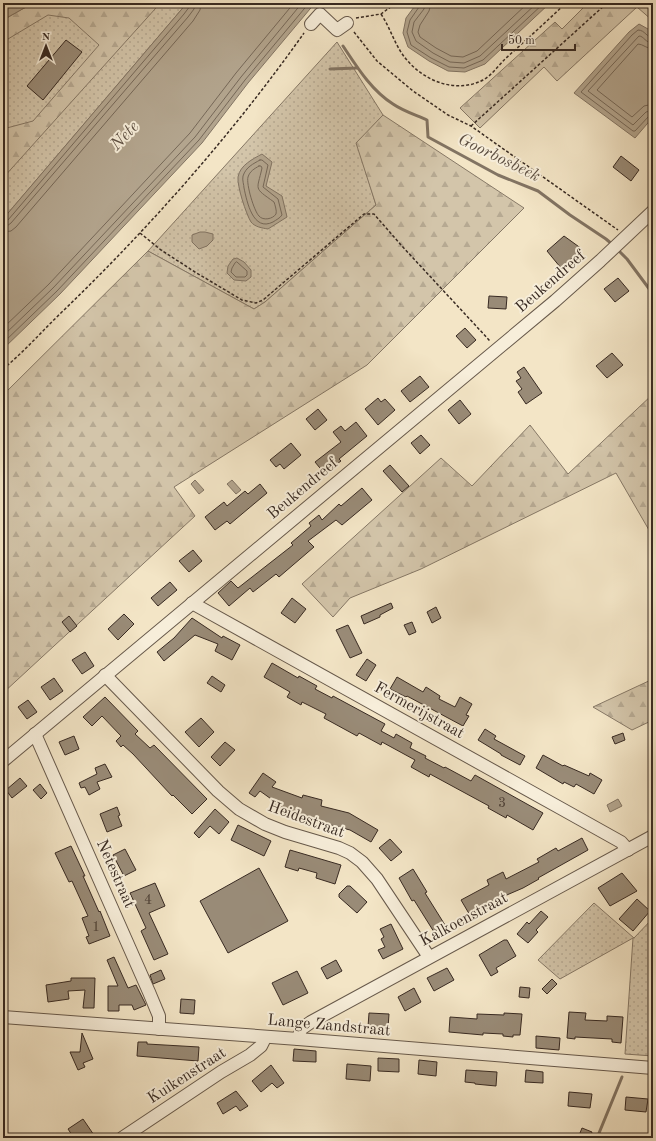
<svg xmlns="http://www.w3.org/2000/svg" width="656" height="1141" font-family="'Old Standard TT',serif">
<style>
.grass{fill:url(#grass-dots);stroke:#867866}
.forest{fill:url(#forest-firs);stroke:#867866}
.water{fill:#b3a58e;stroke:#827463}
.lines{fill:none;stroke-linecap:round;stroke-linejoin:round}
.shore{stroke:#766858;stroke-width:1}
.stream{stroke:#827463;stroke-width:3}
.building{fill:#998b77;stroke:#382a22}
.minor-casing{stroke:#67594b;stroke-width:14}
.path{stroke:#382a22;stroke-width:1.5;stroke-dasharray:3 2;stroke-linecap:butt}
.minor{stroke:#f7eeda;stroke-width:12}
.labels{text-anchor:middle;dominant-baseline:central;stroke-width:4;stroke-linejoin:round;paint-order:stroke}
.number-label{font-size:14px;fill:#504237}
.street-label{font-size:16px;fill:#382a22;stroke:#f7eeda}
.water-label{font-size:17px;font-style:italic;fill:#5d4f42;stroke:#f7eeda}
</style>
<defs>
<pattern id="grass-dots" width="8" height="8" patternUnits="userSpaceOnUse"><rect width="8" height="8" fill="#d3c5aa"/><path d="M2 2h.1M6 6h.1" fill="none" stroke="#b6a992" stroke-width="1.8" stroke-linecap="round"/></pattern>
<pattern id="forest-firs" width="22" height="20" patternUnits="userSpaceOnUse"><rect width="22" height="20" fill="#d3c5aa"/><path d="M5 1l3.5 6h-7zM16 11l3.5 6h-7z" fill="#b6a992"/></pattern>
</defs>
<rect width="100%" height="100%" fill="#f3e5c6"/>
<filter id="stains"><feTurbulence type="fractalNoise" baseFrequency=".005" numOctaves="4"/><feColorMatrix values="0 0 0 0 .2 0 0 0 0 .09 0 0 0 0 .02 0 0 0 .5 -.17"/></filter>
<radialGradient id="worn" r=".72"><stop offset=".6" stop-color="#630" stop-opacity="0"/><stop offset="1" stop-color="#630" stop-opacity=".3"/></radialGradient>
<!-- grass -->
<g class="grass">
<path d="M3 3H187L3 219Z"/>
<path d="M337 42 383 115 357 143 376 205 265 302 254 309 148 251Z"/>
<path d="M594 903 634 938 653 918V1056L625 1054 633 938 560 979 538 960Z"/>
</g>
<!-- forest -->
<g class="forest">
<path d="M33 3H159L155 9 3 178V129L33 121 99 45 69 18 48 15 3 42V20Z"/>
<path d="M588 3H653V21L637 7 557 81 544 67 480 128 460 108 555 22 562 29Z"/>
<path d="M383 115 524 208 367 365 174 487 195 516 3 693V395L148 251 254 309 265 302 376 205 356 143Z"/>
<path d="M653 394V537L616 473 421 569 350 598 333 617 302 584 441 458 472 486 530 425 568 474Z"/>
<path d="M653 679V720L632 730 593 707Z"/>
</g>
<!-- water -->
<g class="water">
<path d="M3 3H33L3 20Z"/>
<path d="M187 3H315L248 83 202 143 60 294 3 349V219Z"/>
<path d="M417 3H550L485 64 465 72 448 71 429 61 408 47 403 33 406 18Z"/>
<path d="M639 24 648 29 653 36V117L635 138 574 93 629 32Z"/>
<path d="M262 154 272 162 266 186 282 196 287 217 268 229C262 228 255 227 251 222 246 214 237 186 238 177 240 165 253 159 262 154Z"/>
<path d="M200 232H205L213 234V240L207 246 199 249 192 242V235Z"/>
<path d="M237 258 244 262 251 270V277L246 281 234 280 227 273 228 266 233 259Z"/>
<path d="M195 480 204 490 199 494 191 484Z"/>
<path d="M232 480 241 490 236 494 227 484Z"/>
<path d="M618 799 622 806 610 812 607 805Z"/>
</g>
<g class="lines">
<!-- shore -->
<g class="shore">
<path d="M420 3 419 7 410 20 407 32 411 45 431 58 449 67 464 68 483 60 544 3"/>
<path d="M425 3 424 9 414 22 412 32 416 41 433 53 450 62 464 63 480 56 537 3"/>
<path d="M431 3 429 11 420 25 418 32 420 37 436 48 451 56 463 57 477 51 528 3"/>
<path d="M653 38C647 38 645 30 638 30L632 35 581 92 633 131H635L649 116 653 115"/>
<path d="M653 43C645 43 644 36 639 36L588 91 633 125 646 112 653 110"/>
<path d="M653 49C647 49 643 44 638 44L597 90 632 117 644 106 653 104"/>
<path d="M260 160H262L268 165 263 187 278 199 282 215C280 218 276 220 273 222 253 232 247 202 244 188 244 185 242 180 243 176 246 167 253 164 260 160Z"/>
<path d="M259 166H261L262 168C257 191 253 187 274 202 275 205 277 211 276 214 273 219 263 221 259 216 254 211 246 184 248 177 250 171 254 169 259 166Z"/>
<path d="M3 221 8 220 184 14 190 6V3"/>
<path d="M3 226H7L11 223 188 17 194 9 195 3"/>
<path d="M3 232 11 231 16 227 193 21 200 10 201 3"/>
<path d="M237 262 247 271V275L245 277H236L231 272 232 268 235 263Z"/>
<path d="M3 328 49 284 190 133 236 73 294 3"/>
<path d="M3 336 53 288 195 137 241 77 302 3"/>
<path d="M3 343 57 291 199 140 245 80 309 3"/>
</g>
<!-- stream -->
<g class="stream">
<path d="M343 46C357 67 371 90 393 104 403 111 416 115 427 120L428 137 498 175 538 191 570 215 606 239 613 245"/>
<path d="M330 69 357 68"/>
<path d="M617 249 627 259 653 294"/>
<path d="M597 1138 622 1077"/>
</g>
</g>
<!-- building -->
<g class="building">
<path d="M66 40 82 52 43 100 27 86Z"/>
<path d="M621 156 639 170 631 181 613 167Z"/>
<path d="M564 236 582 249 561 268 547 251Z"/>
<path d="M618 278 629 291 615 302 604 289Z"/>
<path d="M489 296 507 297 506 309 488 308Z"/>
<path d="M465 328 476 340 467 348 456 336Z"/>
<path d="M612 353 623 365 607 378 596 366Z"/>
<path d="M524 367 542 393 526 404 518 392 522 389 516 381 521 378 517 372Z"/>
<path d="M420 376 429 387 410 402 401 391Z"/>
<path d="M378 398 381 402 385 399 395 410 378 425 365 409Z"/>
<path d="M460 400 471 414 459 424 448 410Z"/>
<path d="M318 409 327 420 315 430 306 419Z"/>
<path d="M356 422 367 436 339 459 341 461 324 473 315 462 341 442 333 432 341 426 345 431Z"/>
<path d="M421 435 430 445 420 454 411 443Z"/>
<path d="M291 443 301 455 284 469 280 464 276 467 270 460Z"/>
<path d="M390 465 409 486 402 492 383 471Z"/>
<path d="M260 484 267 493 230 524 227 521 215 530 205 517 224 502 227 506 245 491 248 494Z"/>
<path d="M362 488 372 500 342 525 336 520 308 541 314 547 279 577 276 574 253 592 250 588 229 606 218 593 231 581 238 588 293 545 291 543 311 526 309 523 319 515 322 520 339 504 341 506Z"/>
<path d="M193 550 202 561 189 572 179 561Z"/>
<path d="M170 582 177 590 158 606 151 598Z"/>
<path d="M292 598 306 609 295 623 281 613Z"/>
<path d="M391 603 393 608 380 615V617L364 624 361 616Z"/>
<path d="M436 607 441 618 432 623 427 612Z"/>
<path d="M124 614 134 624 118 640 108 629Z"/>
<path d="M69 616 77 626 70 632 62 622Z"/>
<path d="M192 618 222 638 223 636 240 645 232 660 215 651 218 644 195 635 164 661 157 652 174 638Z"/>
<path d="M412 622 416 632 409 635 404 625Z"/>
<path d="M348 625 362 653 350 658 336 630Z"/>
<path d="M85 652 94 666 82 674 72 660Z"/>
<path d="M367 659 376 665 366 681 356 675Z"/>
<path d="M272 663 298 678 299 676 317 686 315 689 332 698 333 696 385 724 381 731 394 738 396 734 412 743 410 748 426 756 425 758 444 768 445 767 471 781 475 775 543 813 533 830 507 815 506 818 488 808 489 806 430 774 429 777 411 767 415 760 382 742 381 745 359 733 357 736 324 718 326 714 302 702 301 705 287 697 290 692 264 677Z"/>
<path d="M212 676 225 685 221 692 207 683Z"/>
<path d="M397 677 423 692 426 687 440 696 439 699 455 707 460 697 472 704 466 715 469 716 463 726 407 696 406 697 390 689Z"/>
<path d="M54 678 63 691 50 700 41 687Z"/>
<path d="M105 697 138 731 135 734 150 748 154 745 207 799 192 814 173 795 172 796 133 754 123 745 121 747 116 741 121 736 102 716 92 726 83 717Z"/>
<path d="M28 700 37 712 27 719 18 707Z"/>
<path d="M201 718 214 732 199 747 185 732Z"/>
<path d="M485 729 496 736 494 739 525 756 520 765 501 755V754L478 740Z"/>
<path d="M623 733 625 740 615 744 612 737Z"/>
<path d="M74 736 79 749 65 755 59 742Z"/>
<path d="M225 742 235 750 220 766 211 757Z"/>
<path d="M543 755 563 766 564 765 589 776 590 773 602 780 594 794 576 784 574 787 564 782 563 784 536 768Z"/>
<path d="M105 764 112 777 97 782 100 789 89 795 85 787 81 788 79 783 97 774 95 768Z"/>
<path d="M263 773 276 782 272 787 302 798 303 795 322 800 321 806 349 813 378 830 371 842 350 830 297 816 298 815 272 805 274 801 260 791 255 797 249 793Z"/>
<path d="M20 778 27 786 12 798 6 790Z"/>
<path d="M40 784 47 793 41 799 33 790Z"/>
<path d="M117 807 120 815 118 816 122 826 107 832 100 814Z"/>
<path d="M215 809 229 822 219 834 210 826 199 838 194 833Z"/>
<path d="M238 825 271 841 264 856 231 840Z"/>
<path d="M582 838 588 850 538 878 539 879 523 888 486 904 488 908 471 917 461 900 489 885 487 880 503 872 506 879 539 862 537 859 556 848 558 851Z"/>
<path d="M390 839 402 852 391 861 379 848Z"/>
<path d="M71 846 85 876H83L99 912 100 911 110 936 89 944 86 937 89 936 82 918 88 916 72 881 69 882 55 853Z"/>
<path d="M125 849 136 870 124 876 113 855Z"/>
<path d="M290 850 341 865 335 884 316 878 317 873 299 868 298 871 285 867Z"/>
<path d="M259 868 288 921 228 953 200 901Z"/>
<path d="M413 869 427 892 425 893 445 925 434 932 414 900 412 901 399 878Z"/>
<path d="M622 873 637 891 610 906 598 888Z"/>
<path d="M155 883 165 906 149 913 168 954 154 960 141 931 146 928 130 893Z"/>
<path d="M347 886H350L367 902 357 913 339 897V894Z"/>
<path d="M637 899 650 911 633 931 619 919Z"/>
<path d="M541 911 548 917 536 930 538 932 528 943 517 934 527 922 529 924Z"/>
<path d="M391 924 403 949 383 959 378 950 385 947 381 939 384 937 380 929Z"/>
<path d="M504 940H507L516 956 496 968 498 972 491 976 479 955Z"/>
<path d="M114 957 128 988 136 985 146 1005 134 1010 132 1005H119V1011H108V986H118L107 960Z"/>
<path d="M336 960 342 971 327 979 321 968Z"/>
<path d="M447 968 454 980 434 991 427 978Z"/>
<path d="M161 970 165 979 153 984 150 975Z"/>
<path d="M297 971 308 993 283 1005 272 983Z"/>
<path d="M71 978H95L94 1008H83L85 990 68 991 69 999 48 1002 46 985 71 981Z"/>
<path d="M552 979 557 984 547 994 542 989Z"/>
<path d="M520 987 530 988 529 998 519 997Z"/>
<path d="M414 988 421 1002 405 1011 398 997Z"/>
<path d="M181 999 195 1000 194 1014 180 1013Z"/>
<path d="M569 1012 586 1013 585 1020 607 1021V1016L623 1017 621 1043 612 1042V1039L575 1037V1039L567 1038Z"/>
<path d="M369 1013 389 1014 388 1028 368 1027Z"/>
<path d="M504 1013 522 1014 520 1035H513V1037L503 1036V1034L483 1033V1035L449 1032 450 1017 477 1019V1014L504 1015Z"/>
<path d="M82 1033 93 1059 83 1063 85 1067 78 1070 70 1052H80Z"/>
<path d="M536 1036 560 1038 559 1050 536 1048Z"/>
<path d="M138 1042H147V1044L199 1047 198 1061 137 1056Z"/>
<path d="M294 1049 316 1051V1062L293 1061Z"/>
<path d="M378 1058 399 1059V1072L378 1071Z"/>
<path d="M419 1060 437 1062 436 1076 418 1074Z"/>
<path d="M347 1064 371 1066 370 1081 346 1079Z"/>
<path d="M271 1065 284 1083 277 1088 272 1083 261 1092 252 1081Z"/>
<path d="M466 1070 497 1072 496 1086 475 1084V1083L465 1082Z"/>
<path d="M526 1070 543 1072V1083L525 1082Z"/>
<path d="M236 1091 248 1106 240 1111 236 1106 223 1114 217 1103Z"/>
<path d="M569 1092 592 1094 590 1108 568 1106Z"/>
<path d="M626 1097 648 1099 646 1112 625 1110Z"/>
<path d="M83 1119 96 1138H74L68 1129Z"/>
<path d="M582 1128 592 1132 590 1138H578Z"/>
</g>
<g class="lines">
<defs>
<g id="minor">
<path d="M311 24 320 14 337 30 347 23"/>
<path d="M192 603 562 809 621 842 628 850"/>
<path d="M105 675 218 791 239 809 265 824 285 832 339 848 350 853 362 862 377 879 429 957"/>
<path d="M35 734 149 992 159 1016V1029"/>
<path d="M3 761 555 301 600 261 653 211"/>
<path d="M3 1017 298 1039 653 1068"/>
<path d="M298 1039 301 1029 311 1022 653 836"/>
<path d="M122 1138 221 1072 250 1055 261 1046 264 1040 265 1037"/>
</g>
</defs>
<!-- minor casing -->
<use href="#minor" class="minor-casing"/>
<!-- path -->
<g class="path">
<path d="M326 6 329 3"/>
<path d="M381 14C391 29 395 46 406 59 424 81 456 94 483 80 491 76 498 66 505 59 525 41 546 22 566 3"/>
<path d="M356 18 381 14 396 3"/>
<path d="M354 32 377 61 413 91 448 115 471 126 618 230"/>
<path d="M471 126 607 3"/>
<path d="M140 233 161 250 195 272 242 300 256 303 263 300 364 214H374L401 245 490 341"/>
<path d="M3 369C25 351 43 330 64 310 151 226 234 132 304 33"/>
</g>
<!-- minor -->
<use href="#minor" class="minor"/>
</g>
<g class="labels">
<!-- number labels -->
<g class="number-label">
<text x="502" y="803">3</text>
<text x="148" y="900">4</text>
<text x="96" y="927">1</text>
</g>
<!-- street labels -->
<g class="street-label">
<text transform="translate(551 282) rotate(-41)">Beukendreef</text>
<text transform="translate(303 489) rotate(-40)">Beukendreef</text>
<text transform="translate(419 711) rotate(29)">Fermerijstraat</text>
<text transform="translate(306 820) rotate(20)">Heidestraat</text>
<text transform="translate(115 874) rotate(66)">Netestraat</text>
<text transform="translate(464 920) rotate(-28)">Kalkoenstraat</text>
<text transform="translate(329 1026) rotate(5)">Lange Zandstraat</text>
<text transform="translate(187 1076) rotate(-33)">Kuikenstraat</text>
</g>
<!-- water labels -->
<g class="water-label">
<text transform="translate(125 136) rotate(-47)">Nete</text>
<text transform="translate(499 158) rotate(26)">Goorbosbeek</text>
</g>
</g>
<!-- margin -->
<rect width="656" height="1141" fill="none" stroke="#f3e5c6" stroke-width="16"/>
<rect x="4" y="4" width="648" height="1133" fill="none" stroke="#382a22" stroke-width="2"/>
<rect x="8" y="8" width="640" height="1125" fill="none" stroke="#382a22"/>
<!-- north arrow -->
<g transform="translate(46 46)" stroke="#f7eeda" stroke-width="3" paint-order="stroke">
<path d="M0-3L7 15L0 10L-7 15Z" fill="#382a22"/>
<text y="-6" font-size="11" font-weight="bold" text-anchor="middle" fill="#382a22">N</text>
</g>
<!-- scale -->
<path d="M502 44v6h73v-6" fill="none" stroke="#382a22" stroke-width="2"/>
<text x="508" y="44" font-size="12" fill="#382a22" stroke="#f7eeda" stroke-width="3" paint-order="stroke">50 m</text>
<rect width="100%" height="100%" filter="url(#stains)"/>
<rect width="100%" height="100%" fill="url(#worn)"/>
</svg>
